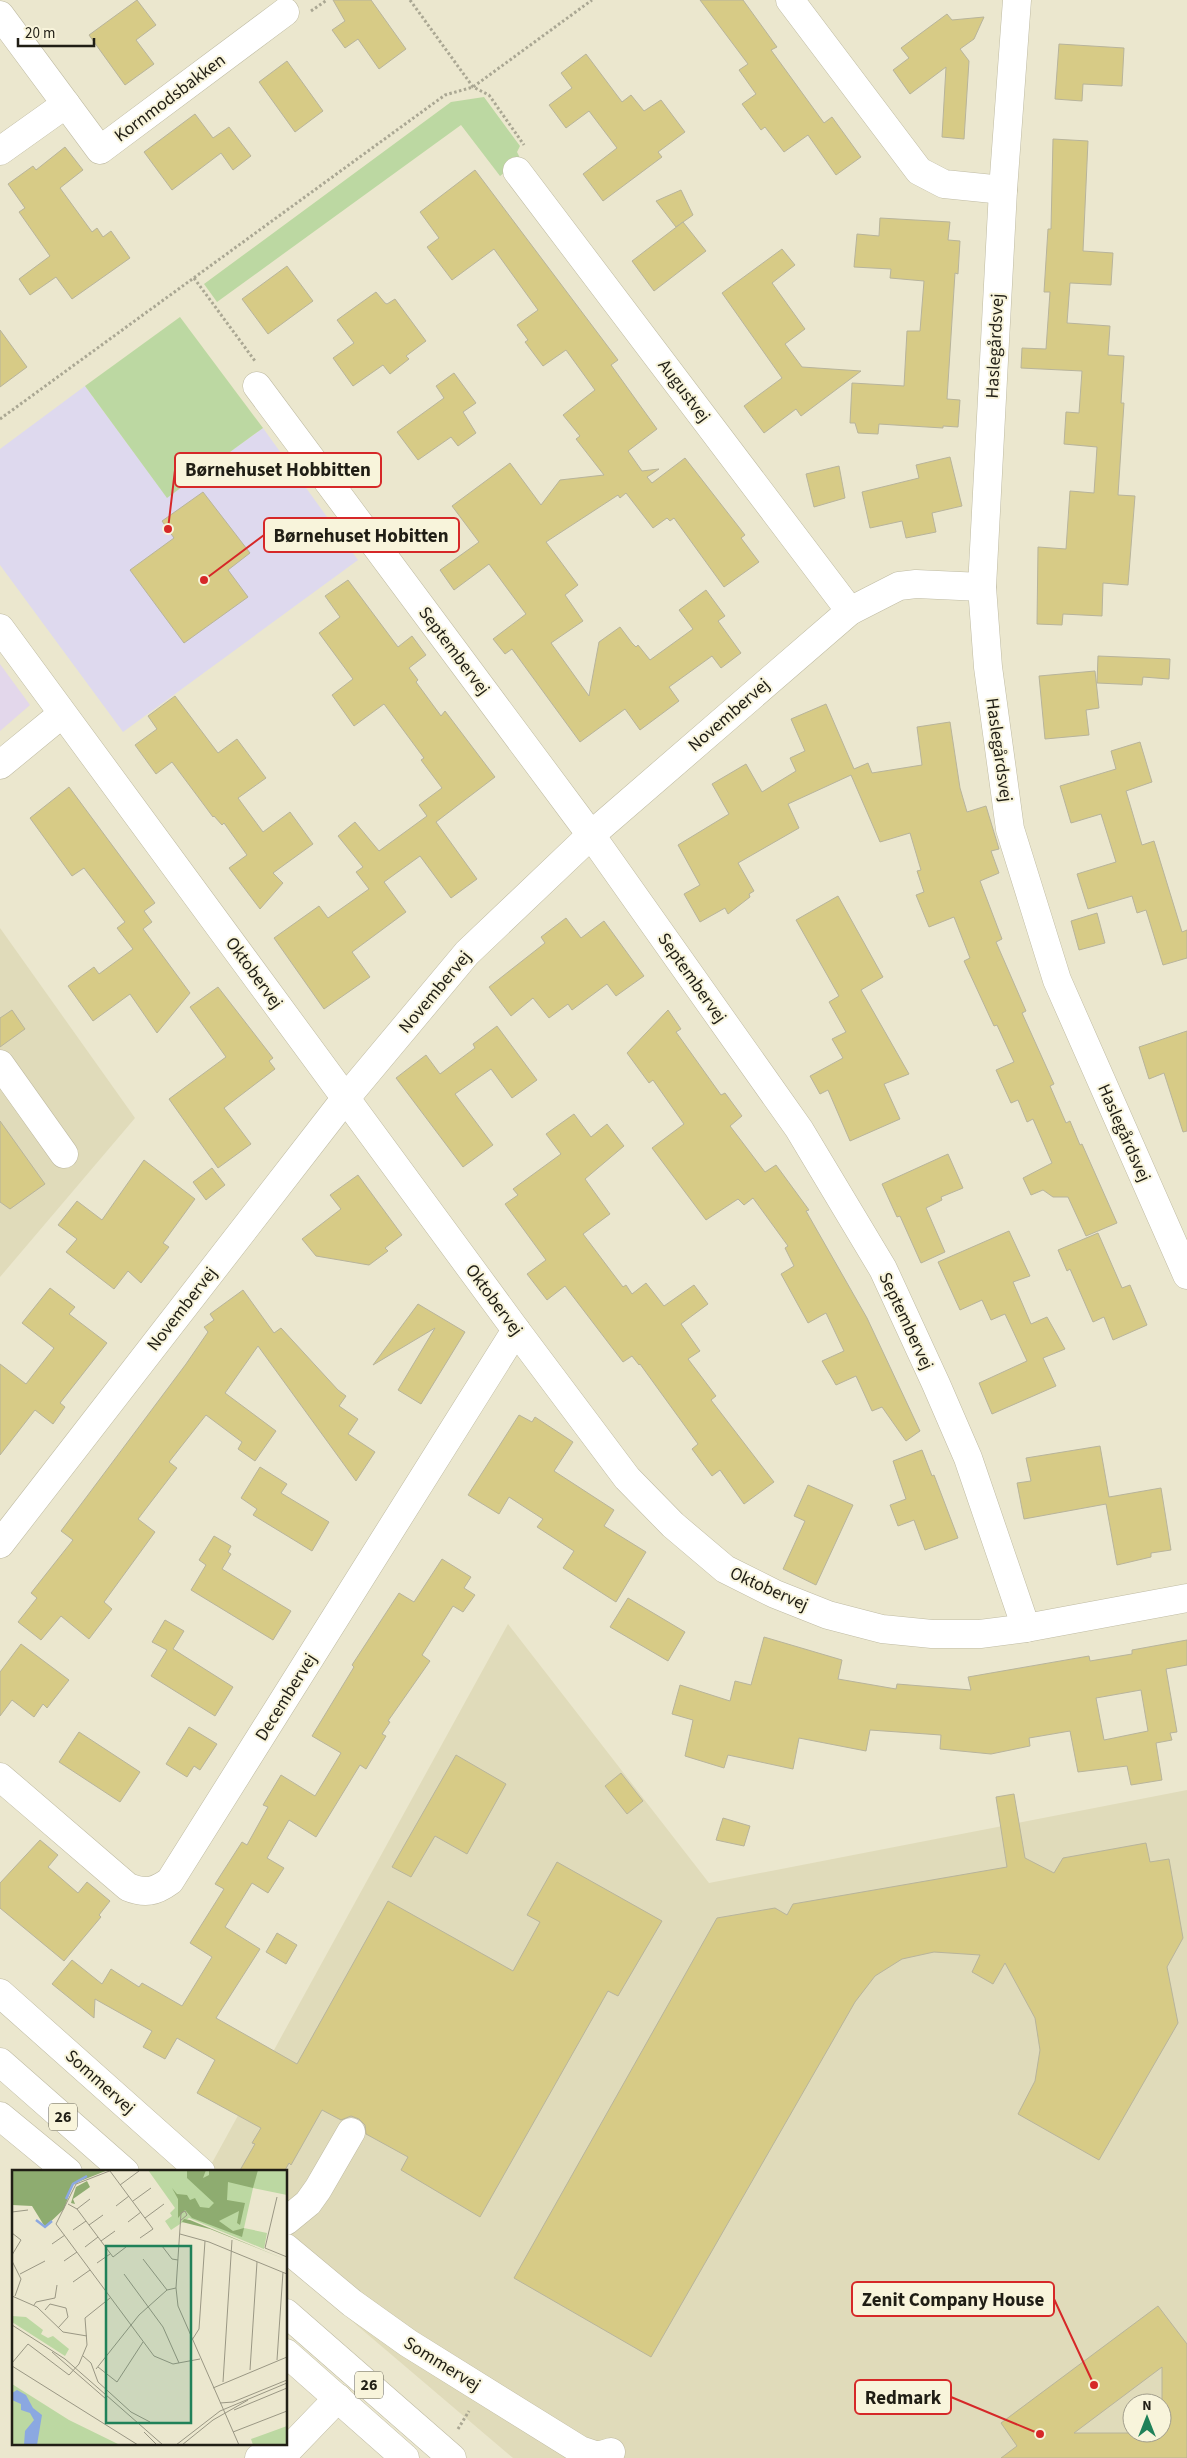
<svg xmlns="http://www.w3.org/2000/svg" width="1187" height="2458" font-family="'Source Sans 3',sans-serif">
<style>
.built{fill:#e0dbba;fill-rule:evenodd}
.industrial{fill:#e3d7eb}
.education{fill:#ded9ee}
.green{fill:#bcd8a2}
.building{fill:#d7cb86;stroke:#b8b49b;fill-rule:evenodd}
.lines{fill:none;stroke-linecap:round;stroke-linejoin:round}
.minor-casing{stroke:#bfbba3;stroke-width:29}
.major-casing{stroke:#bfbba3;stroke-width:29}
.path{stroke:#aaa793;stroke-width:3;stroke-dasharray:2.5 2.5;stroke-linecap:butt}
.minor{stroke:#fff;stroke-width:28}
.major{stroke:#fff;stroke-width:28}
.labels{text-anchor:middle;dominant-baseline:central;stroke-width:4;stroke-linejoin:round;paint-order:stroke}
.shield{fill:#f8f4db;stroke:#615e50;stroke-width:1}
.shield-label{font-size:16px;font-weight:bold;fill:#201e15}
.street-label{font-size:18px;fill:#201e15;stroke:#f8f4db}
.inset-river{fill:none;stroke:#8ba8e1;stroke-width:2.5}
.inset-road{fill:none;stroke:#9a9784;stroke-width:1}
.view{fill:#208159;fill-opacity:0.15;stroke:#208159;stroke-width:2.5}
.inset-edge{fill:none;stroke:#201e15;stroke-width:2.5}
.leader{fill:none;stroke:#d62828;stroke-width:2}
.callout-dot{fill:#d62828;stroke:#f8f4db;stroke-width:2}
.callout{fill:#f8f4db;stroke:#d62828;stroke-width:2}
.callout-label{font-size:19px;text-anchor:middle;font-weight:bold;fill:#201e15}
</style>
<rect width="100%" height="100%" fill="#ebe7ce"/>
<!-- built -->
<g class="built">
<path d="M0 928 135 1118 0 1277Z"/>
<path d="M508 1624 709 1883 1187 1790V2458H513L286 2265V2172H207ZM1132 2403H1162V2433H1132Z"/>
</g>
<!-- industrial -->
<path class="industrial" d="M0 664 30 705 0 731Z"/>
<!-- education -->
<path class="education" d="M85 386 167 497 263 428 358 560 123 732 0 565V449Z"/>
<!-- green -->
<g class="green">
<path d="M484 97 520 146 517 152 521 160 500 176 461 125 217 302 204 284 451 102Z"/>
<path d="M180 317 263 428 167 498 85 386Z"/>
</g>
<!-- building -->
<g class="building">
<path d="M137 0 156 25 136 40 154 64 125 85 89 35Z"/>
<path d="M333 0H371L406 49 379 69 358 39 345 48 332 30 345 21Z"/>
<path d="M700 0H743L777 47 771 50 824 123 832 117 861 157 836 175 808 135 784 152 765 127 761 130 742 104 756 94 739 70 748 64Z"/>
<path d="M947 14 952 20 984 17 974 39 960 49 969 61 964 139 942 137 946 67 910 94 893 70 909 58 901 48Z"/>
<path d="M1059 44 1124 48 1122 86 1083 84 1082 101 1055 99Z"/>
<path d="M586 54 622 102 631 95 644 111 661 100 685 132 658 152 662 157 603 201 583 174 617 148 589 111 566 128 549 105 572 88 561 73Z"/>
<path d="M287 61 323 111 295 132 259 82Z"/>
<path d="M195 114 213 138 229 127 251 156 233 170 221 153 172 190 144 152Z"/>
<path d="M1053 139 1088 141 1083 251 1113 253 1111 285 1070 283 1067 323 1110 326 1108 355 1124 356 1121 403H1124L1118 495 1135 496 1128 585 1103 583 1102 616 1063 614 1062 625 1037 624 1038 547 1066 549 1070 491 1094 493 1097 447 1064 444 1066 412 1079 413 1082 371 1021 368 1022 348 1046 349 1050 292H1044L1048 229H1051Z"/>
<path d="M65 147 83 170 60 188 92 232 97 228 103 237 111 231 130 258 72 299 56 277 30 295 19 279 50 256 19 212 25 208 8 184 33 166 36 170Z"/>
<path d="M475 170 618 360 611 365 657 429 628 451 642 471 659 469 647 477 652 483 685 458 745 535 741 538 759 562 724 587 674 518 670 521 667 518 653 528 626 493 620 498 618 495 546 542 578 585 565 595 583 621 551 643 589 696 599 642 620 627 632 643 636 647 638 645 650 660 693 629 679 610 706 590 725 616 718 621 741 653 721 668 712 656 669 687 679 701 640 730 625 709 580 742 512 649 505 654 493 639 526 614 489 564 454 590 440 570 479 542 452 506 510 463 541 505 560 480 604 475 576 439 580 436 563 415 595 390 566 350 543 366 525 342 528 340 517 325 538 310 494 249 452 280 427 247 439 238 420 212Z"/>
<path d="M681 190 693 215 676 227 656 201Z"/>
<path d="M880 218 950 222 948 240 960 241 958 274 955 273 947 399 960 400 958 427 943 426V428L879 424 878 434 858 433 855 423H850L852 383 904 386 907 331H920L924 281 890 278 891 269 854 267 857 234 879 236Z"/>
<path d="M683 222 706 251 654 291 632 261Z"/>
<path d="M782 249 795 265 772 283 805 329 785 344 802 367 861 371 801 416 796 409 764 433 744 406 782 378 722 293Z"/>
<path d="M287 266 313 301 268 334 242 299Z"/>
<path d="M376 292 385 303 387 304 395 299 426 341 406 356 409 359 390 374 383 365 353 386 333 358 354 343 337 320Z"/>
<path d="M0 330 27 367 0 387Z"/>
<path d="M454 373 476 403 463 412 476 433 458 446 451 437 418 460 397 432 444 398 436 386Z"/>
<path d="M950 457 962 506 932 513 936 532 906 538 902 521 870 528 862 492 919 478 916 465Z"/>
<path d="M839 466 845 498 814 507 806 474Z"/>
<path d="M203 492 250 553 228 570 248 597 184 643 130 570 174 538 162 521Z"/>
<path d="M348 580 398 647 412 636 426 655 409 668 418 680 416 682 441 716 445 711 495 777 436 822 477 879 451 898 420 856 384 882 406 912 352 952 370 977 324 1009 274 938 319 906 328 918 369 889 356 872 363 867 338 836 355 822 379 851 427 816 419 805 442 788 421 760 424 758 384 704 354 726 332 695 353 679 319 633 340 617 325 596Z"/>
<path d="M1098 656 1170 659 1169 679 1143 677 1142 685 1097 683Z"/>
<path d="M1095 671 1099 708 1086 710 1089 735 1045 739 1039 676Z"/>
<path d="M175 696 218 753 237 739 266 778 238 798 263 832 290 812 313 844 273 873 283 883 260 909 229 868 247 855 224 823 222 825 214 816 213 817 172 762 156 774 135 745 157 729 148 716Z"/>
<path d="M826 704 854 769 868 763 872 773 922 765 917 727 950 722 960 788 967 812 986 806 999 849 991 851 999 873 980 881 1002 939 996 942 1026 1011 1022 1013 1054 1084 1050 1086 1066 1123 1070 1121 1080 1145 1082 1144 1117 1223 1086 1236 1068 1197H1053L1043 1190 1031 1195 1023 1178 1052 1163 1033 1119 1027 1122 1018 1100 1011 1103 996 1070 1014 1062 997 1025 994 1026 964 961 970 958 954 917 929 927 916 895 924 892 917 871 921 870 910 833 880 842 851 775 788 804 799 828 738 863 754 891 749 894 750 897 728 914 725 908 700 922 684 894 700 885 678 845 729 814 712 784 746 764 762 792 796 771 790 758 805 751 791 719Z"/>
<path d="M1140 742 1152 782 1126 791 1142 845 1154 841 1182 932 1187 930V958L1163 965 1146 910 1137 913 1132 896 1088 909 1077 874 1116 862 1101 814 1071 823 1060 786 1116 769 1111 751Z"/>
<path d="M69 787 155 903 144 911 152 922 143 929 190 993 157 1033 130 994 93 1021 68 986 94 967 99 974 133 949 117 928 125 922 84 868 72 876 30 818Z"/>
<path d="M838 896 883 977 861 990 909 1074 884 1084 900 1119 850 1141 828 1090 820 1094 810 1076 843 1058 832 1039 846 1032 829 1002 839 996 796 920Z"/>
<path d="M1097 913 1105 943 1079 950 1071 921Z"/>
<path d="M566 918 581 938 604 921 644 976 616 996 607 984 572 1010 568 1004 549 1018 533 998 511 1016 489 987 545 943 541 937Z"/>
<path d="M218 987 273 1058 269 1061 275 1069 224 1108 251 1144 218 1168 169 1099 226 1057 190 1007Z"/>
<path d="M12 1010 25 1029 0 1047V1018Z"/>
<path d="M668 1010 681 1029 676 1032 721 1095 725 1093 742 1116 730 1126 765 1172 776 1165 809 1210 806 1211 867 1318 920 1431 906 1441 882 1407 872 1411 856 1376 836 1385 822 1361 844 1351 826 1313 808 1323 781 1274 794 1266 785 1248 788 1246 753 1198 744 1205 738 1199 706 1220 652 1148 684 1124 653 1080 649 1083 627 1053Z"/>
<path d="M497 1026 537 1080 512 1098 491 1069 455 1094 493 1145 463 1167 396 1078 426 1055 440 1074 475 1048 473 1044Z"/>
<path d="M1187 1031V1131L1183 1132 1164 1073 1149 1079 1139 1047Z"/>
<path d="M574 1114 591 1137 607 1124 624 1146 585 1179 610 1214 583 1234 623 1287 626 1285 632 1294 646 1283 664 1306 694 1285 708 1304 681 1324 700 1351 688 1359 716 1396 711 1400 774 1482 744 1504 720 1470 712 1476 692 1449 698 1444 640 1364 639 1365 632 1356 623 1362 565 1286 547 1300 527 1274 546 1260 505 1204 518 1195 513 1189 561 1154 546 1134Z"/>
<path d="M0 1121 45 1184 10 1209 0 1202Z"/>
<path d="M948 1154 963 1188 941 1197 942 1200 926 1208 945 1252 921 1263 900 1216 897 1217 882 1184Z"/>
<path d="M144 1160 195 1199 163 1243 169 1247 141 1283 128 1271 114 1289 66 1252 77 1239 58 1225 77 1201 102 1220Z"/>
<path d="M212 1168 225 1185 206 1200 193 1182Z"/>
<path d="M358 1175 402 1235 385 1248 388 1251 369 1265 316 1256 302 1239 341 1209 330 1195Z"/>
<path d="M1009 1231 1030 1276 1013 1282 1031 1324 1047 1317 1065 1349 1043 1358 1056 1386 992 1414 979 1383 1027 1361 1005 1314 991 1320 982 1300 960 1310 938 1262Z"/>
<path d="M1098 1233 1122 1288 1130 1285 1147 1325 1113 1340 1104 1317 1093 1322 1070 1269 1067 1271 1058 1250Z"/>
<path d="M50 1288 75 1307 69 1314 107 1343 60 1403 65 1407 53 1424 35 1410 0 1455V1364L26 1384 54 1348 22 1323Z"/>
<path d="M243 1290 274 1333 281 1328 338 1390 346 1396 339 1406 358 1419 348 1434 375 1452 356 1481 258 1346 225 1393 276 1431 255 1461 238 1449 242 1442 206 1415 169 1462 177 1468 138 1519 155 1532 104 1602 112 1609 89 1639 61 1616 41 1640 18 1622 37 1598 31 1593 73 1540 61 1531 186 1364 208 1332 204 1327 214 1320 210 1314Z"/>
<path d="M418 1304 465 1332 421 1404 398 1390 435 1328 373 1365Z"/>
<path d="M519 1415 532 1422 535 1417 573 1442 554 1471 614 1510 604 1526 646 1552 616 1602 563 1568 574 1551 537 1527 543 1519 509 1497 499 1514 468 1495Z"/>
<path d="M1100 1446 1109 1497 1161 1488 1171 1550 1151 1553V1557L1117 1565 1106 1504 1024 1519 1017 1483 1031 1481 1026 1458Z"/>
<path d="M922 1450 932 1476 934 1475 958 1538 925 1550 914 1520 898 1526 890 1505 906 1499 893 1461Z"/>
<path d="M260 1467 287 1484 281 1493 329 1522 312 1551 253 1515 257 1509 241 1498Z"/>
<path d="M808 1485 853 1505 816 1585 783 1569 805 1521 794 1516Z"/>
<path d="M214 1536 231 1546 228 1552 231 1554 222 1569 291 1611 273 1640 191 1590 206 1565 199 1560Z"/>
<path d="M442 1559 471 1577 464 1588 475 1595 463 1612 453 1606 422 1655 430 1661 388 1721 390 1722 382 1734 386 1736 366 1769 360 1765 316 1837 289 1820 267 1858 284 1868 268 1893 252 1883 225 1927 260 1949 216 2018 297 2064 388 1901 513 1971 540 1922 527 1915 557 1862 662 1921 618 1996 608 1991 480 2217 401 2170 408 2157 366 2134 365 2125 359 2119 351 2116 341 2120 322 2110 291 2165 289 2163 284 2172H239L255 2144 252 2143 261 2128 197 2093 215 2060 177 2038 165 2059 143 2047 152 2031 95 1999 94 2018 52 1984 72 1960 102 1984 111 1969 139 1987 142 1983 182 2006 212 1957 190 1943 224 1889 215 1884 242 1842 247 1845 268 1807 263 1805 281 1775 315 1796 341 1753 312 1736 354 1667 352 1665 399 1593 414 1602Z"/>
<path d="M628 1598 685 1632 668 1661 610 1627Z"/>
<path d="M165 1620 184 1631 173 1649 233 1687 215 1716 151 1676 167 1650 152 1642Z"/>
<path d="M764 1637 842 1660 838 1679 896 1689 897 1684 971 1690 968 1677 1089 1656 1090 1661 1132 1654V1650L1187 1640V1665L1166 1669 1177 1732 1170 1733 1172 1740 1156 1743 1162 1780 1131 1785 1127 1766 1078 1772 1070 1731 1029 1738 1030 1746 991 1754 940 1749 941 1735 870 1730 866 1751 799 1738 793 1769 728 1755 724 1768 685 1756 693 1720 672 1714 680 1685 730 1701 735 1681 751 1685ZM1141 1690 1148 1731 1104 1740 1096 1698Z"/>
<path d="M21 1644 69 1680 47 1708 43 1704 34 1717 12 1700 0 1716V1672Z"/>
<path d="M189 1727 217 1744 200 1770 194 1766 187 1777 166 1764Z"/>
<path d="M79 1732 140 1772 120 1802 59 1762Z"/>
<path d="M456 1755 506 1784 467 1854 435 1836 411 1877 392 1867Z"/>
<path d="M621 1773 643 1801 627 1814 605 1786Z"/>
<path d="M1014 1794 1025 1858 1054 1873 1063 1858 1146 1843 1150 1862 1169 1859 1183 1938 1167 1967 1178 2023 1099 2160 1018 2114 1035 2081 1040 2050 1035 2018 1005 1963 993 1984 972 1972 980 1955 934 1952 902 1959 875 1976 855 2002 651 2357 514 2278 717 1918 775 1908 787 1915 793 1904 1007 1867 996 1797Z"/>
<path d="M723 1818 750 1826 744 1846 716 1840Z"/>
<path d="M40 1840 58 1855 48 1867 78 1893 87 1882 110 1901 99 1915 101 1917 64 1961 0 1908V1883Z"/>
<path d="M277 1933 297 1945 286 1964 266 1952Z"/>
<path d="M1158 2306 1187 2344V2458H1001L1017 2446 1001 2423ZM1162 2367V2433H1074Z"/>
</g>
<g class="lines">
<defs>
<g id="minor">
<path d="M790 0 919 171 944 184 1003 190"/>
<path d="M1017 0 1003 190 982 587 988 667 1010 829 1057 980 1187 1275"/>
<path d="M0 15 100 150 285 12"/>
<path d="M0 151 66 104"/>
<path d="M517 171 850 611"/>
<path d="M257 386 591 835 799 1129 883 1269 936 1384 968 1458 1026 1628"/>
<path d="M0 628 516 1330 627 1478 673 1525 725 1569 775 1594 828 1615 882 1629 932 1634H980L1026 1628 1187 1598"/>
<path d="M0 765 62 714"/>
<path d="M0 1064 64 1154"/>
<path d="M0 1544 345 1099 467 953 591 835 850 611 899 586 916 584 982 587"/>
<path d="M0 1777 128 1887C145 1894 155 1892 170 1881L516 1330"/>
<path d="M0 1993 201 2172"/>
<path d="M286 2221 308 2203 318 2189 351 2132"/>
<path d="M286 2248 352 2303 408 2343 580 2450 598 2456 611 2452"/>
<path d="M259 2458 287 2451 338 2398"/>
</g>
<g id="major">
<path d="M0 2062 125 2172"/>
<path d="M0 2116 68 2172"/>
<path d="M286 2313 452 2458"/>
<path d="M286 2353 405 2458"/>
</g>
</defs>
<!-- minor casing -->
<use href="#minor" class="minor-casing"/>
<!-- major casing -->
<use href="#major" class="major-casing"/>
<!-- path -->
<g class="path">
<path d="M410 0 473 87 489 95 524 145"/>
<path d="M311 11 327 0"/>
<path d="M194 278 255 361"/>
<path d="M0 419 445 95 473 87 592 0"/>
<path d="M458 2429 469 2411"/>
</g>
<!-- minor -->
<use href="#minor" class="minor"/>
<!-- major -->
<use href="#major" class="major"/>
</g>
<g class="labels">
<!-- shield labels -->
<g class="shield">
<rect x="49" y="2103.5" width="28" height="27" rx="4"/>
<rect x="355" y="2371.5" width="28" height="27" rx="4"/>
</g>
<g class="shield-label">
<text x="63" y="2117">26</text>
<text x="369" y="2385">26</text>
</g>
<!-- street labels -->
<g class="street-label">
<text transform="translate(170 98) rotate(-37)">Kornmodsbakken</text>
<text transform="translate(995 346) rotate(-87)">Haslegårdsvej</text>
<text transform="translate(684 391) rotate(53)">Augustvej</text>
<text transform="translate(454 651) rotate(53)">Septembervej</text>
<text transform="translate(729 715) rotate(-41)">Novembervej</text>
<text transform="translate(999 750) rotate(82)">Haslegårdsvej</text>
<text transform="translate(254 973) rotate(54)">Oktobervej</text>
<text transform="translate(692 978) rotate(55)">Septembervej</text>
<text transform="translate(435 992) rotate(-50)">Novembervej</text>
<text transform="translate(1124 1133) rotate(66)">Haslegårdsvej</text>
<text transform="translate(494 1300) rotate(54)">Oktobervej</text>
<text transform="translate(182 1309) rotate(-52)">Novembervej</text>
<text transform="translate(906 1321) rotate(65)">Septembervej</text>
<text transform="translate(769 1589) rotate(24)">Oktobervej</text>
<text transform="translate(286 1697) rotate(-58)">Decembervej</text>
<text transform="translate(100 2082) rotate(42)">Sommervej</text>
<text transform="translate(442 2364) rotate(32)">Sommervej</text>
</g>
</g>
<!-- overview -->
<g transform="translate(12 2170)">
<rect width="275" height="275" fill="#ebe7ce"/>
<path d="M136 0H272L275 1V25L241 18 232 58 255 63 252 79 177 48 159 60 153 51 160 46 158 43 163 38ZM0 146 14 147 31 160 29 164 36 168 41 166 57 179 53 186 0 152ZM0 214 57 250 108 275H0ZM275 256V275H241L239 269Z" fill="#bcd8a2"/>
<path d="M0 0H96L61 14 52 39 33 57 20 36 0 35ZM175 0H194L191 8 197 5V0H246L241 18 216 12 215 30 233 33 228 55 225 53 227 41 207 51 221 61 232 58 230 67 180 48 173 40 166 48V29L160 18 165 24 175 25 178 30 183 28 188 37 197 38 202 33 175 8ZM75 11 78 17 61 29 63 34 59 33 64 17ZM172 49 178 50 275 90 198 59 170 52Z" fill="#8eac70"/>
<path d="M5 220 14 225 21 238 30 245 25 275H12L13 261 22 250 18 243 9 240V234L0 230V223Z" fill="#8ba8e1"/>
<path class="inset-river" d="M54 29 61 14 75 6M24 50 33 57 40 51"/>
<path class="inset-road" d="M100 0 64 14 44 54 142 186 161 194 188 189M98 1 141 59 128 68M108 15 127 1M265 27 253 78 275 87M121 31 139 18M56 34 65 39 101 87 114 77M104 36 117 26M65 39 78 29M0 42 16 40M133 48 152 34M168 51 175 45 173 41 169 43 164 118 166 136 227 275M116 52 129 42M77 55 91 45M61 60 74 51M0 63 9 70 0 85M168 64 197 72 275 104M89 71 103 61M40 74 53 65M150 76 160 89 166 90M73 77 86 67M131 89 155 120M0 91 9 109 3 126M52 91 65 82M85 93 98 84M8 104 33 91M112 104 151 157 167 193M61 112 78 100M0 126 25 137 51 162 75 166M22 135 24 132 43 128 45 115M33 140 38 134 54 138 56 147 46 158M0 155 53 189 151 275M180 170 187 159 193 71M40 182 94 229M71 186 79 193 86 212 119 242 138 252M265 190 271 102M0 193 16 174 57 205 67 194 75 175 73 148 98 128M0 196 126 275M86 197 105 212 131 172M84 199 127 145 155 120 164 118M238 200 245 92M211 212 220 70M201 218 275 187M208 233 221 232 275 210M222 240 275 218M132 262 145 275M221 262 275 241M164 275 208 241 275 213M170 275 201 250 236 230"/>
<path class="view" d="M94 76H179V253H94Z"/>
<rect width="275" height="275" class="inset-edge"/>
</g>
<!-- callouts -->
<path class="leader" d="M168 529L175 470M204 580L264 535M1094 2385L1054 2299M1040 2434L951 2397"/>
<g class="callout-dot">
<circle cx="168" cy="529" r="5"/>
<circle cx="204" cy="580" r="5"/>
<circle cx="1094" cy="2385" r="5"/>
<circle cx="1040" cy="2434" r="5"/>
</g>
<g class="callout">
<rect x="175" y="453" width="206" height="34" rx="5"/>
<rect x="264" y="518" width="195" height="34" rx="5"/>
<rect x="852" y="2282" width="202" height="34" rx="5"/>
<rect x="855" y="2380" width="96" height="34" rx="5"/>
</g>
<g class="callout-label">
<text x="278" y="476">Børnehuset Hobbitten</text>
<text x="361" y="542">Børnehuset Hobitten</text>
<text x="953" y="2306">Zenit Company House</text>
<text x="903" y="2404">Redmark</text>
</g>
<!-- north arrow -->
<g transform="translate(1147 2418)"><circle r="24" fill="#f8f4db" stroke="#a29e8c"/>
<path d="M0-4L9 19L0 12L-9 19Z" fill="#208159"/>
<text y="-8" font-size="14" font-weight="bold" text-anchor="middle" fill="#201e15">N</text>
</g>
<!-- scale -->
<path d="M18 38v8h76v-8" fill="none" stroke="#201e15" stroke-width="2.5"/>
<text x="25" y="38" font-size="15" fill="#201e15" stroke="#f8f4db" stroke-width="4" paint-order="stroke">20 m</text>
</svg>
